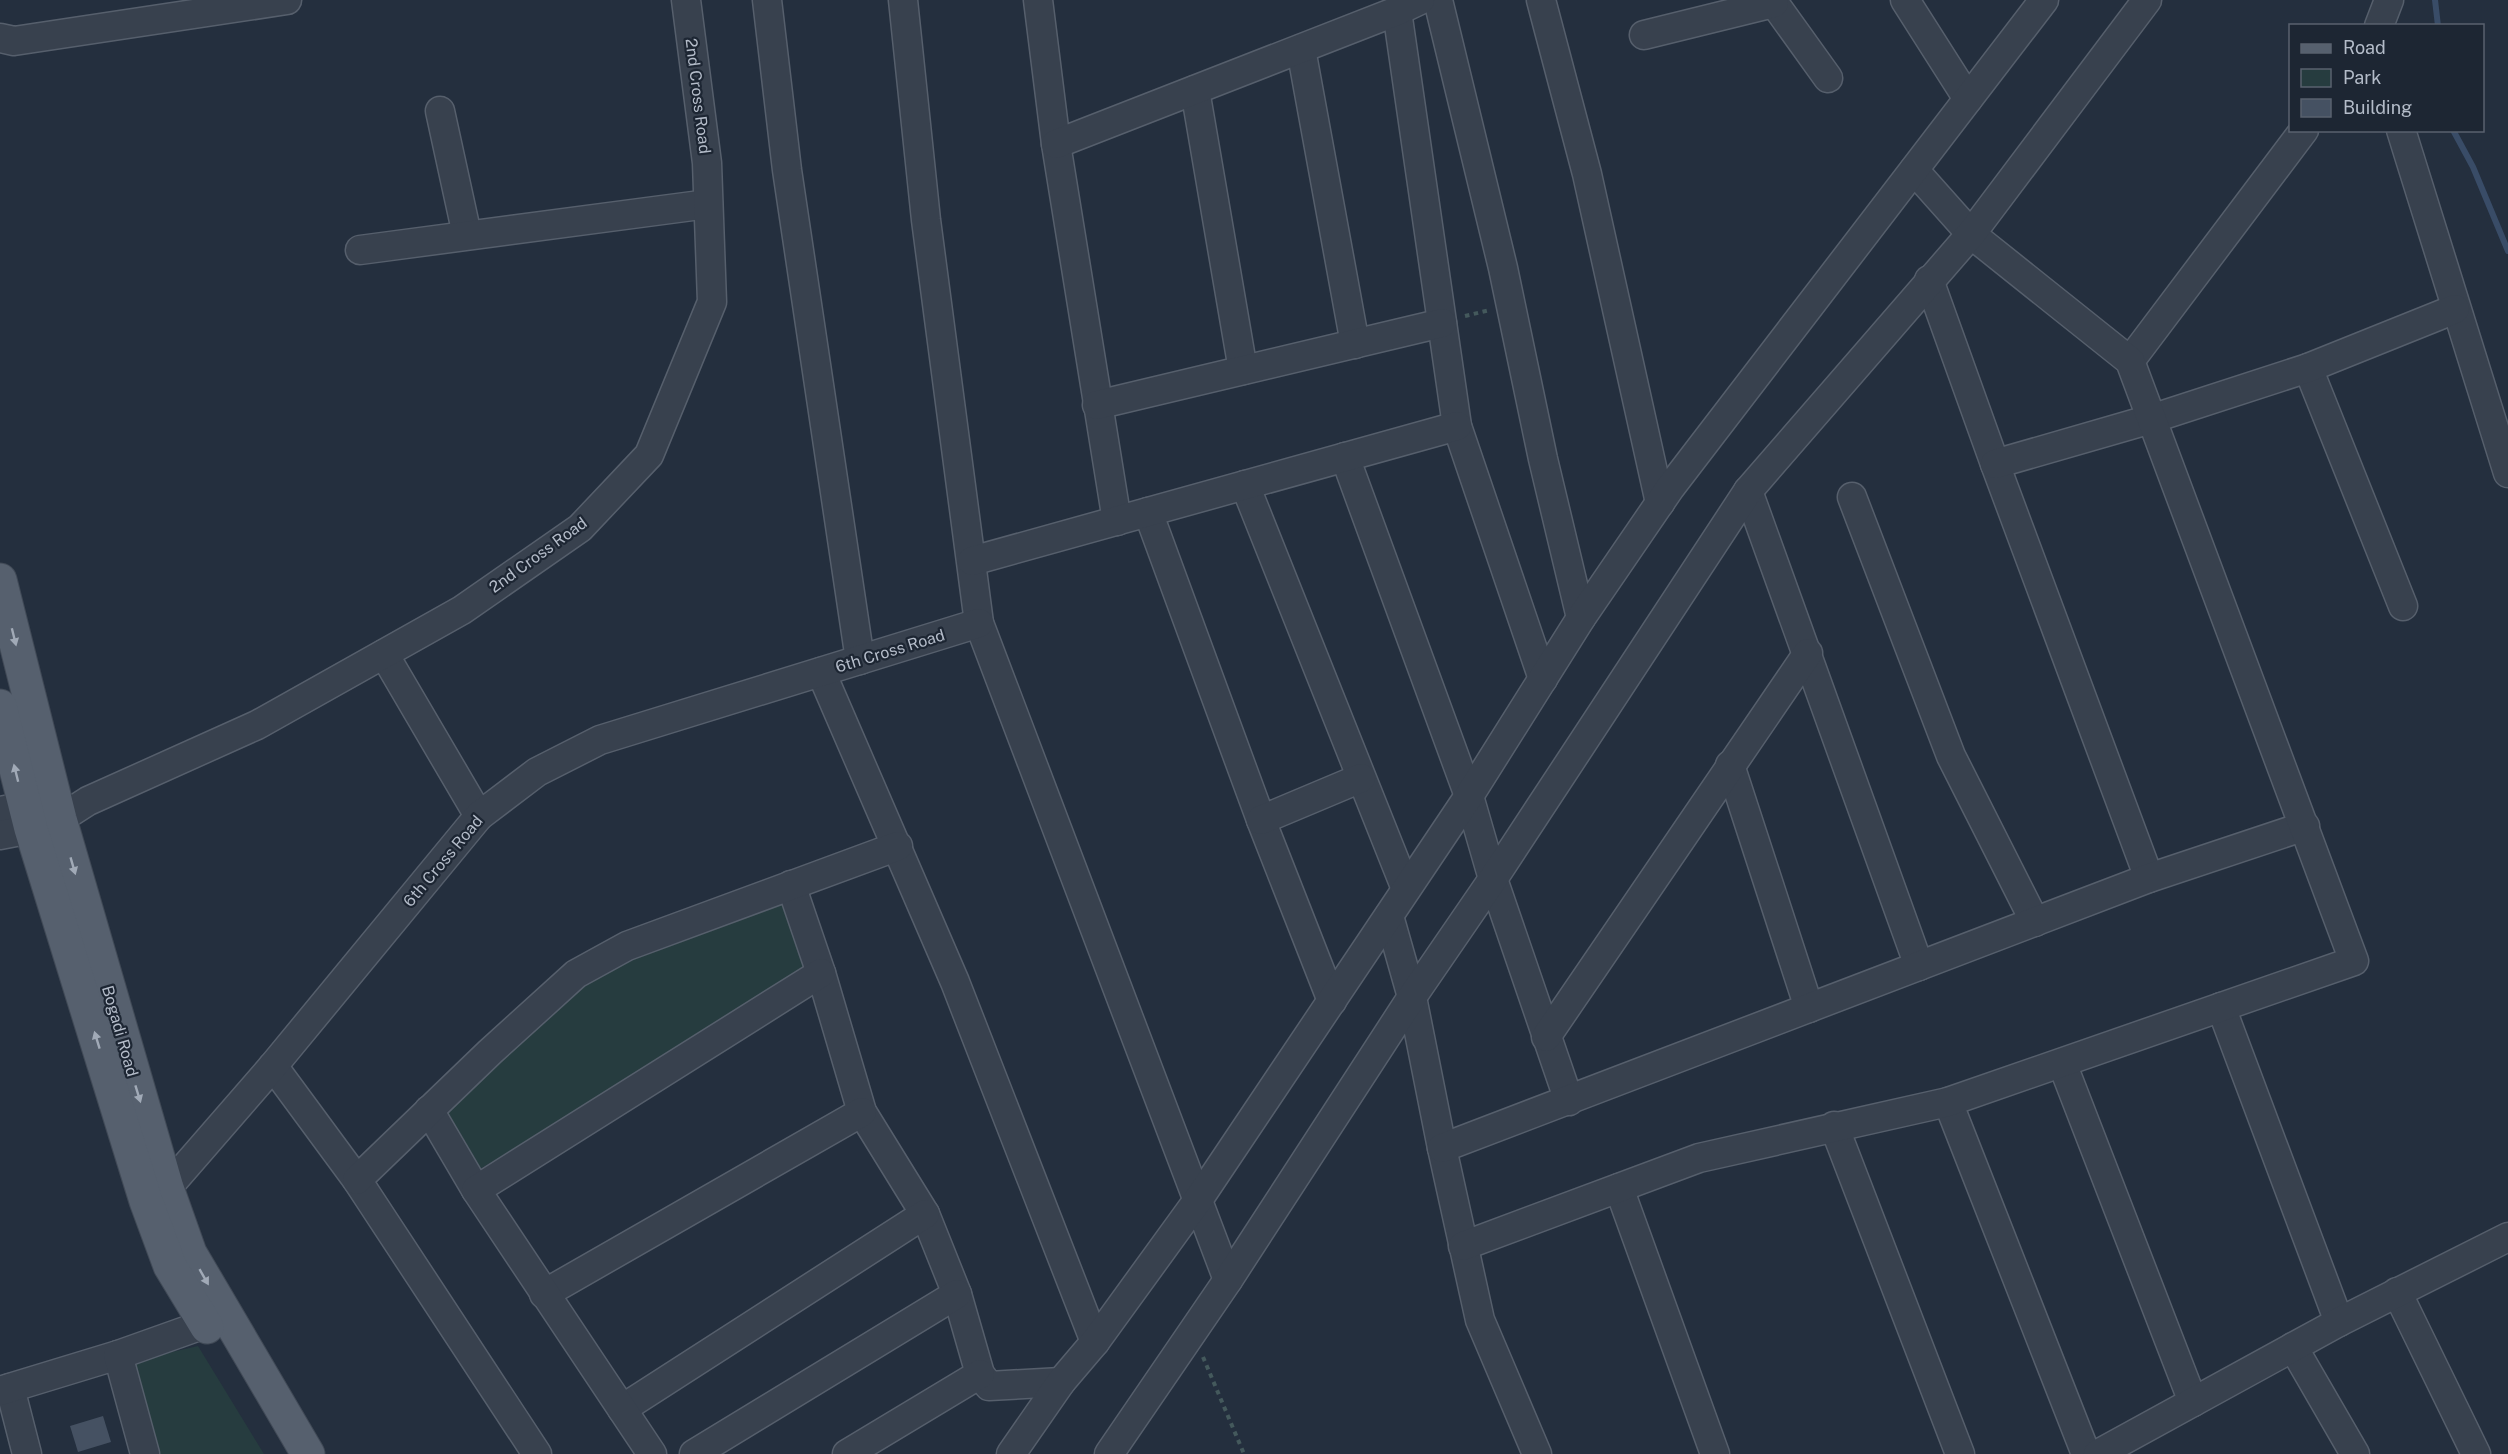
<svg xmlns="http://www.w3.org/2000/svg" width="2508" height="1454" font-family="'Public Sans',sans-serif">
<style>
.green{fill:#263c3f}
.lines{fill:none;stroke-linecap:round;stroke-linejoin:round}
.stream{stroke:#394c67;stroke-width:6}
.building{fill:#455162}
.minor-casing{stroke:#565f6c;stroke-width:31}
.major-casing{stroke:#414a57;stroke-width:35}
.path{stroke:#44595c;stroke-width:4;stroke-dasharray:4.5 4.5;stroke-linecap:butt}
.minor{stroke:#38414e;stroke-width:28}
.major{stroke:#56606e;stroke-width:33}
.oneway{fill:#a1aab7}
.labels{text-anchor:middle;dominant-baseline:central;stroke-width:4.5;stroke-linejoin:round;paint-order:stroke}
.street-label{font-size:16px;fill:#b4bcc9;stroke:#1d2633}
</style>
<rect width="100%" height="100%" fill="#242f3e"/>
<!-- green -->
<g class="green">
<path d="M782 899 807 972 475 1172 441 1112 586 979Z"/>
<path d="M198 1346 264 1454H155L129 1362Z"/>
</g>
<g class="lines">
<!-- stream -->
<g class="stream">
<path d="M2435 0 2438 26"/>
<path d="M2453 130 2473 167 2508 251"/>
</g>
</g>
<!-- building -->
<path class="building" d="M103 1416 111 1442 78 1452 70 1426Z"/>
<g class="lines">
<defs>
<g id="minor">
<path d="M767 0 787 170 860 660"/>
<path d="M903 0 926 220 979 623 1228 1280"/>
<path d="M1038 0 1056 144 1117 521"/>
<path d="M1438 0 1503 268 1543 459 1581 618"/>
<path d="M1541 0 1587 174 1660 503"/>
<path d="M1772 0 1828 78"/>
<path d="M1905 0 1968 99"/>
<path d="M1397 11 1457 426 1543 679"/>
<path d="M2379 26 2389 0"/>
<path d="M1644 35 1774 3"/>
<path d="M0 38 14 41 287 0"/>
<path d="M1301 49 1355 344"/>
<path d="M1195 90 1243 370"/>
<path d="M440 111 467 235"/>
<path d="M2401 130 2508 473"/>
<path d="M1056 144 1397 11 1420 0"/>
<path d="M360 250 708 204"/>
<path d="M1929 280 1995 464 2149 878"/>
<path d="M2130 361 2304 130"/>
<path d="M2308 368 2403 606"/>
<path d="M1097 405 1442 323"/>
<path d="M1345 457 1469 796 1493 879 1569 1101"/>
<path d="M1995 464 2151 419 2308 368 2455 309"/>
<path d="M1245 485 1406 889"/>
<path d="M1748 491 1919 966"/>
<path d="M1852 497 1951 756 2035 922"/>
<path d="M1148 512 1261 820 1332 1001"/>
<path d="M972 561 1457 426"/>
<path d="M384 654 479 816"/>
<path d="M821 672 955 982 1095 1342"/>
<path d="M1730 765 1809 1008"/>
<path d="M0 811 47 802"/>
<path d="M1261 820 1361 778"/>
<path d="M0 835 31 829 60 819 88 801 257 725 462 610 580 528 649 455 712 302 707 163 686 0"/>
<path d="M791 885 821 973 862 1112 925 1214 957 1294 980 1374 989 1386 1061 1382"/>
<path d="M1389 916 1412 997 1442 1148 1480 1320 1537 1454"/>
<path d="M2221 1007 2339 1322"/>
<path d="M1546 1037 1808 653"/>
<path d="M2062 1063 2193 1402"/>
<path d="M273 1066 357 1180 537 1454"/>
<path d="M1948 1102 2086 1454"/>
<path d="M429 1110 476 1190"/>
<path d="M1834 1126 1960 1454"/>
<path d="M1442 1148 2149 878 2305 826"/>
<path d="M357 1180 490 1052 576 974 627 946 898 846"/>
<path d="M1619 1188 1715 1454"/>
<path d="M151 1198 167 1188 273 1066 479 816 537 772 600 740 979 623"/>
<path d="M1463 1246 1699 1158 1948 1102 2354 961 2130 361 1971 234 1914 170"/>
<path d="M2397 1292 2476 1454"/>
<path d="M544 1294 862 1112"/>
<path d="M2293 1347 2355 1454"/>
<path d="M10 1388 27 1454"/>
<path d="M0 1391 118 1355"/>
<path d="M622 1409 925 1214"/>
<path d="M145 1454 118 1355 205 1324"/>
<path d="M652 1454 476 1190 821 973"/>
<path d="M694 1454 957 1294"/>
<path d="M847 1454 980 1374"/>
<path d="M1011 1454 1061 1382 1095 1342 1198 1200 1469 796 1581 618 1670 488 2044 0"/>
<path d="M1109 1454 1228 1280 1412 997 1493 879 1748 491 1971 234 2147 0"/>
<path d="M2098 1454 2339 1322 2508 1237"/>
</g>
<g id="major">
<path d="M0 580 60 819 167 1188 190 1253 308 1454"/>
<path d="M0 706 31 829 146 1201 170 1266 207 1327"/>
</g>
</defs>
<!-- minor casing -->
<use href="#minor" class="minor-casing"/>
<!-- major casing -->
<use href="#major" class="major-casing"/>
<!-- path -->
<g class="path">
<path d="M1465 316 1490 310"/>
<path d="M1203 1357 1244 1454"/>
</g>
<!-- minor -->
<use href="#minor" class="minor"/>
<!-- major -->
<use href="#major" class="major"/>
</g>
<!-- one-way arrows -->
<defs><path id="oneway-solid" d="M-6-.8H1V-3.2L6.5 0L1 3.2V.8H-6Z" transform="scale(1.5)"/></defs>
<g class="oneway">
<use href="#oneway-solid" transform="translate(14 637) rotate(76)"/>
<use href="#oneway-solid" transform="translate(16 773) rotate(-104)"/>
<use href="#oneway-solid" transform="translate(73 866) rotate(74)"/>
<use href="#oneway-solid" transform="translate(97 1040) rotate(-107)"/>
<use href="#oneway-solid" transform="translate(138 1094) rotate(73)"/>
<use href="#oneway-solid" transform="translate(204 1277) rotate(60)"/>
</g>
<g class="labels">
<!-- street labels -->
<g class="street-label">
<text transform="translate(698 96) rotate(83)">2nd Cross Road</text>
<text transform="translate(538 555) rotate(-36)">2nd Cross Road</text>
<text transform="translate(890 651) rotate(-17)">6th Cross Road</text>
<text transform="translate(443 861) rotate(-50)">6th Cross Road</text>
<text transform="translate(120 1031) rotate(74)">Bogadi Road</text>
</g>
</g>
<!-- legend -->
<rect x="2289" y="24" width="195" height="108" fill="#1d2633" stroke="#59626f" stroke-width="1.5"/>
<rect x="2301" y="44" width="30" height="9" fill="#56606e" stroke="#59626f" stroke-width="1.5"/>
<text x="2343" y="54" font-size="18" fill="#b4bcc9">Road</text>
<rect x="2301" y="69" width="30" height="18" fill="#263c3f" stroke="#59626f" stroke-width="1.5"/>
<text x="2343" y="84" font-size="18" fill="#b4bcc9">Park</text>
<rect x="2301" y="99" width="30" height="18" fill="#455162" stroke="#59626f" stroke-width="1.5"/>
<text x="2343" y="114" font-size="18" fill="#b4bcc9">Building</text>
</svg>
